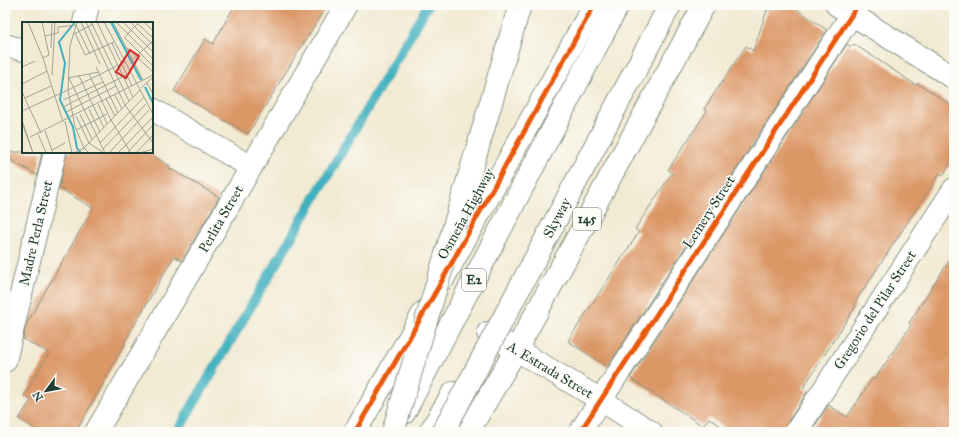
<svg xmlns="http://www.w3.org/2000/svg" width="959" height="437" font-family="'IM FELL Great Primer',serif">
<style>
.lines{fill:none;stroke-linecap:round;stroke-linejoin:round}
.stream{stroke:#41b0be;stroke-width:10}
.building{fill:#db9766}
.minor-casing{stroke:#889484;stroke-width:24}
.tertiary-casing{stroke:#889484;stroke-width:24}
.primary-casing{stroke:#889484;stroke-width:24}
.motorway-casing{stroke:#889484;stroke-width:24}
.minor{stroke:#fff;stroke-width:22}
.tertiary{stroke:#fff;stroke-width:22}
.primary{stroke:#fff;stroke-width:22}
.motorway{stroke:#fff;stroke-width:22}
.motorway-bridge-casing{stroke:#889484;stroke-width:24;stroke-linecap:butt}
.motorway-bridge{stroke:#fff;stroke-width:22}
.cycleway-casing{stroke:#fdfcf7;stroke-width:8}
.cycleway{stroke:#e8590c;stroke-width:5}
.labels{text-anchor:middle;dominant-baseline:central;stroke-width:3;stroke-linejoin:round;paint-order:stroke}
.shield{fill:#fdfcf7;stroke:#62766e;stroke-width:1}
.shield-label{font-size:13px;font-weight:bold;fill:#1f3d34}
.street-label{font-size:14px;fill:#1f3d34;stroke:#fdfcf7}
.inset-river{fill:none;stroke:#41b0be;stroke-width:2}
.inset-road{fill:none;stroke:#9ea593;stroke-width:1}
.view{fill:#d62828;fill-opacity:0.15;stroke:#d62828;stroke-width:2}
.inset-edge{fill:none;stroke:#1f3d34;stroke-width:2}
</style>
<rect width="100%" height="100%" fill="#fdfcf7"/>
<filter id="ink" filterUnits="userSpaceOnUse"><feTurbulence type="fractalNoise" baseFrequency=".025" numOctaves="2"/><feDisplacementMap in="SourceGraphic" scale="8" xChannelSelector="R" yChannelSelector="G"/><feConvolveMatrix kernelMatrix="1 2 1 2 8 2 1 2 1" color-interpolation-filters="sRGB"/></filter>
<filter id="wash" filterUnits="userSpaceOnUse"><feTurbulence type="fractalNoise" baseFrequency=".012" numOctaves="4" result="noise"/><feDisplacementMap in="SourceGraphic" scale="16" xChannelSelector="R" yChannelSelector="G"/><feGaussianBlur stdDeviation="0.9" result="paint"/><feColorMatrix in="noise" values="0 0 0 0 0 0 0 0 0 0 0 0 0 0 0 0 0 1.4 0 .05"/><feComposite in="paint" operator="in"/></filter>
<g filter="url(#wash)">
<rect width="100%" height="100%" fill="#f2ead3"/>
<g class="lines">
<!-- stream -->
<path class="stream" d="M177 432 428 5"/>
</g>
<g id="blocks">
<!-- building -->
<g class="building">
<path d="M235 5H327L248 134 174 91 205 39 213 44Z"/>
<path d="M792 6 827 30 607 367 568 341 639 232 635 229 672 173 668 170 707 111 704 109 746 46 753 51 767 10Z"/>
<path d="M847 44 852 47 854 44 916 85 918 83 954 107V159L943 175 940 173 854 304 856 306 803 388 808 391 786 425 784 432H730L709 418 703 426 630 378Z"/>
<path d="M5 152H42L37 175 5 157Z"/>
<path d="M67 152H146L170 166 169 168 219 197 182 261 174 256 124 343 125 344 76 432H40L19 419 31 400 24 396 49 353 23 339 26 325 93 208 59 188Z"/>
<path d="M954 253V432H811L828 405 847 417 873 378 875 379 911 325 909 323Z"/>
</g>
</g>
</g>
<g filter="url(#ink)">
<use href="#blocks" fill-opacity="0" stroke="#889484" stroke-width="1"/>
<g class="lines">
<defs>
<g id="minor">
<path d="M837 5 954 78"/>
<path d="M84 23 88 5"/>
<path d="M5 45 23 50"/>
<path d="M152 109 251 167"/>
<path d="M5 361 55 152"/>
<path d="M580 432 858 5"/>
<path d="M796 432 954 189"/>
</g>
<g id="tertiary">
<path d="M488 333 601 400 651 432"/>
<path d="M96 432 346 5"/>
</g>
<g id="primary">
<path d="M443 279 594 5"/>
<path d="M355 432 424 312"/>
<path d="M430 432 453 393"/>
<path d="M468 432 516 350 704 5"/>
</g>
<g id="motorway">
<path d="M593 150 670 5"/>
<path d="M404 413 618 5"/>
</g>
</defs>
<!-- minor casing -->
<use href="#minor" class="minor-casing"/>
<!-- tertiary casing -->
<use href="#tertiary" class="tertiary-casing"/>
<!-- primary casing -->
<use href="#primary" class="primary-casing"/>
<!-- motorway casing -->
<use href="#motorway" class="motorway-casing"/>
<!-- minor -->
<use href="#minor" class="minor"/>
<!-- tertiary -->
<use href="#tertiary" class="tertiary"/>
<!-- primary -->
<use href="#primary" class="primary"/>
<!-- motorway -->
<use href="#motorway" class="motorway"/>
<defs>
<g id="motorway-bridge">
<path d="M393 432 520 5"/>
<path d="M443 432 593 150"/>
</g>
</defs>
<!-- motorway-bridge casing -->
<use href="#motorway-bridge" class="motorway-bridge-casing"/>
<!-- motorway-bridge -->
<use href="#motorway-bridge" class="motorway-bridge"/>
<defs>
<g id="cycleway">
<path d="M355 432 439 286 594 5"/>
<path d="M580 432 858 5"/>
</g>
</defs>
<!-- cycleway casing -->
<use href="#cycleway" class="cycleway-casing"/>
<!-- cycleway -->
<use href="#cycleway" class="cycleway"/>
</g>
</g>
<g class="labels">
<!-- shield labels -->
<g class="shield">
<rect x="573" y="208" width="28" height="22" rx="3"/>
<rect x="462" y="269" width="24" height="22" rx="3"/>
</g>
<g class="shield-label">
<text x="587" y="219">145</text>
<text x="474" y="280">E2</text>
</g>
<!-- street labels -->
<g class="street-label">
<text transform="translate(709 212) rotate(-57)">Lemery Street</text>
<text transform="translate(466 214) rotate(-61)">Osmeña Highway</text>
<text transform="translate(557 218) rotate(-62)">Skyway</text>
<text transform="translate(221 219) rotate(-60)">Perlita Street</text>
<text transform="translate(36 233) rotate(-77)">Madre Perla Street</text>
<text transform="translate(875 310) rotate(-57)">Gregorio del Pilar Street</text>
<text transform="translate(550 370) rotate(31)">A. Estrada Street</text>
</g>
</g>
<!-- overview -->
<g transform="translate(22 22)">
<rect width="131" height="131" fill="#f2ead3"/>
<path class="inset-river" d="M53 0 37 20 43 41 38 78 51 105 55 126 59 131M89 0 119 58M123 65 131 81"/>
<path class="inset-road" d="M6 0 21 36 41 100M20 0 27 33 21 36M55 0 48 24 46 68 103 40M59 0 78 42M64 0 103 83 131 121M69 0 107 79M75 0 111 75M82 0 131 92M91 0 121 58M94 0 131 37M101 0 131 30M108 0 131 23M122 0 131 9M115 1 131 16M53 11 63 33 92 20M52 12 71 2M23 14 36 11V5L54 3 68 32M102 15 131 44M102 16 117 0M90 21 110 64M104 25 131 50M29 26 30 1M110 38 131 19M0 45 13 39M74 45 96 91M67 52 89 98 109 131M30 53 33 0M57 54 82 106M46 56 77 50M47 56 83 131M125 61 131 72M0 62 25 49M119 66 131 55M0 70 19 111M93 73 100 87M3 76 29 64M84 77 93 94M41 78 81 60M76 82 85 102M41 85 108 51M67 87 78 110M0 89 46 68 53 105 62 126 118 68M44 90 94 64M58 92 70 117M54 94 67 121 82 131M0 98 11 131M43 99 50 131M0 101 11 131M54 108 85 92M23 109 31 131M16 112 24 131M8 115 131 53M78 121 122 75M81 127 124 82M30 128 43 121M52 131 62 126 67 131M87 131 127 88M96 131 131 95M105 131 131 103M114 131 131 113M117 131 131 127"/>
<path class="view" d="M108 28 117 34 104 56 94 50Z"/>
<rect width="131" height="131" class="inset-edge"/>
</g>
<!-- margin -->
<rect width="959" height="437" fill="none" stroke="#fdfcf7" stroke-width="20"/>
<!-- north arrow -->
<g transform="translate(46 391) rotate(238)" stroke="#fdfcf7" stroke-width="3" paint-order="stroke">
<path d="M0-3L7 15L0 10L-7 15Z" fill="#1f3d34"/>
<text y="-6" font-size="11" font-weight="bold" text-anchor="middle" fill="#1f3d34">N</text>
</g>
</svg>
